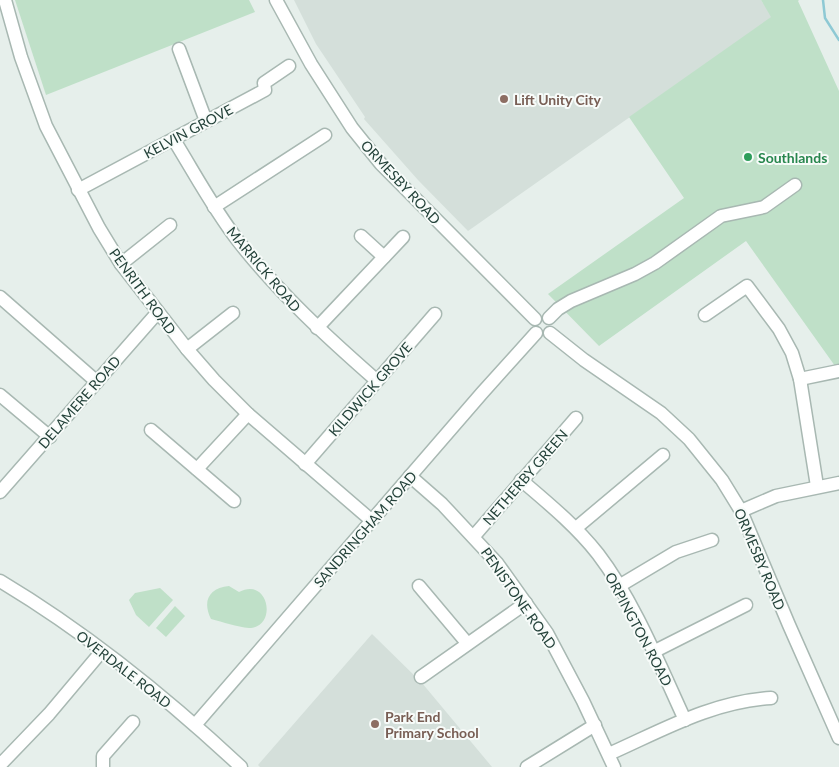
<svg xmlns="http://www.w3.org/2000/svg" width="839" height="767" font-family="Lato,sans-serif">
<style>
.built{fill:#d4dfda}
.green{fill:#bfe0c8}
.lines{fill:none;stroke-linecap:round;stroke-linejoin:round}
.stream{stroke:#8ec9d4;stroke-width:2.5}
.minor-casing{stroke:#a8b8b2;stroke-width:15}
.minor{stroke:#fff;stroke-width:12}
.education-dot{fill:#8d6e63;stroke:#f7fbf9;stroke-width:2}
.leisure-dot{fill:#2e9e5b;stroke:#f7fbf9;stroke-width:2}
.labels{text-anchor:middle;dominant-baseline:central;stroke-width:4;stroke-linejoin:round;paint-order:stroke}
.education-label{font-size:14px;font-weight:bold;fill:#785e54;stroke:#f7fbf9;text-anchor:start}
.street-label{font-size:14px;fill:#24423a;stroke:#f7fbf9}
.leisure-label{font-size:14px;font-weight:bold;fill:#27864d;stroke:#f7fbf9;text-anchor:start}
</style>
<rect width="100%" height="100%" fill="#e6efeb"/>
<!-- built -->
<g class="built">
<path d="M294 0H761L772 17 468 231 418 180 364 119 365 117 316 44Z"/>
<path d="M372 634 422 683 492 767H260L258 765Z"/>
</g>
<!-- green -->
<g class="green">
<path d="M15 0H249L255 12 46 95Z"/>
<path d="M761 0H799L798 1 839 91V364L835 366 746 241 599 346 548 294 684 198 629 117 771 17Z"/>
<path d="M229 586 239 592C269 576 278 628 249 628 237 627 223 622 211 619 202 601 209 588 229 586Z"/>
<path d="M160 588 173 600 149 627 136 615 129 600 135 593Z"/>
<path d="M175 606 185 616 166 637 156 628Z"/>
</g>
<g class="lines">
<!-- stream -->
<path class="stream" d="M823 0 825 18 839 40"/>
<defs>
<g id="minor">
<path d="M5 0 21 57 46 126 99 228 121 264 187 349 214 380 248 414 371 520"/>
<path d="M276 0 311 64 352 128 381 164 535 319"/>
<path d="M179 49 206 121"/>
<path d="M174 140C195 174 214 210 239 242 280 294 327 337 376 380"/>
<path d="M78 190 265 90 264 83 289 66"/>
<path d="M214 207 325 135"/>
<path d="M361 236 384 257"/>
<path d="M121 264 170 225"/>
<path d="M0 297 97 382"/>
<path d="M705 315 747 286 779 329 792 353 800 379 817 486"/>
<path d="M549 318 558 309 571 301 635 274 655 263 721 216 764 207 795 185"/>
<path d="M317 328 403 237"/>
<path d="M550 333 584 360 661 413 689 439 722 480 741 511 789 625 839 738"/>
<path d="M187 349 233 313"/>
<path d="M800 379 839 371"/>
<path d="M0 395 50 437"/>
<path d="M151 430 234 501"/>
<path d="M305 464 435 314"/>
<path d="M197 469 248 414"/>
<path d="M410 476 442 504 497 563 547 633 583 701 614 767"/>
<path d="M521 480C548 503 576 526 598 554 634 601 660 666 685 720"/>
<path d="M0 492 158 312"/>
<path d="M741 511 776 496 839 483"/>
<path d="M576 528 663 455"/>
<path d="M474 536 576 418"/>
<path d="M0 581C87 633 167 698 241 767"/>
<path d="M419 586 467 643"/>
<path d="M619 586 676 552 712 540"/>
<path d="M653 652 746 605"/>
<path d="M421 677 526 603"/>
<path d="M195 725 482 393 536 333"/>
<path d="M609 754C663 730 711 702 771 698"/>
<path d="M0 765 49 714 102 651"/>
<path d="M103 767V756L133 722"/>
<path d="M527 767 595 725"/>
</g>
</defs>
<!-- minor casing -->
<use href="#minor" class="minor-casing"/>
<!-- minor -->
<use href="#minor" class="minor"/>
</g>
<!-- markers -->
<g class="education-dot">
<circle cx="504" cy="99" r="5"/>
<circle cx="375" cy="724" r="5"/>
</g>
<circle class="leisure-dot" cx="748" cy="157" r="5"/>
<g class="labels">
<!-- education labels -->
<g class="education-label">
<text x="514" y="99">Lift Unity City</text>
<text x="385" y="716">Park End<tspan x="385" dy="16">Primary School</tspan></text>
</g>
<!-- street labels -->
<g class="street-label">
<text transform="translate(188 131) rotate(-28)">KELVIN GROVE</text>
<text transform="translate(401 182) rotate(47)">ORMESBY ROAD</text>
<text transform="translate(264 269) rotate(50)">MARRICK ROAD</text>
<text transform="translate(143 291) rotate(54)">PENRITH ROAD</text>
<text transform="translate(370 389) rotate(-49)">KILDWICK GROVE</text>
<text transform="translate(79 402) rotate(-49)">DELAMERE ROAD</text>
<text transform="translate(525 477) rotate(-49)">NETHERBY GREEN</text>
<text transform="translate(365 529) rotate(-49)">SANDRINGHAM ROAD</text>
<text transform="translate(760 559) rotate(67)">ORMESBY ROAD</text>
<text transform="translate(519 598) rotate(55)">PENISTONE ROAD</text>
<text transform="translate(639 629) rotate(62)">ORPINGTON ROAD</text>
<text transform="translate(124 669) rotate(38)">OVERDALE ROAD</text>
</g>
<!-- leisure labels -->
<g class="leisure-label">
<text x="758" y="157">Southlands</text>
</g>
</g>
</svg>
